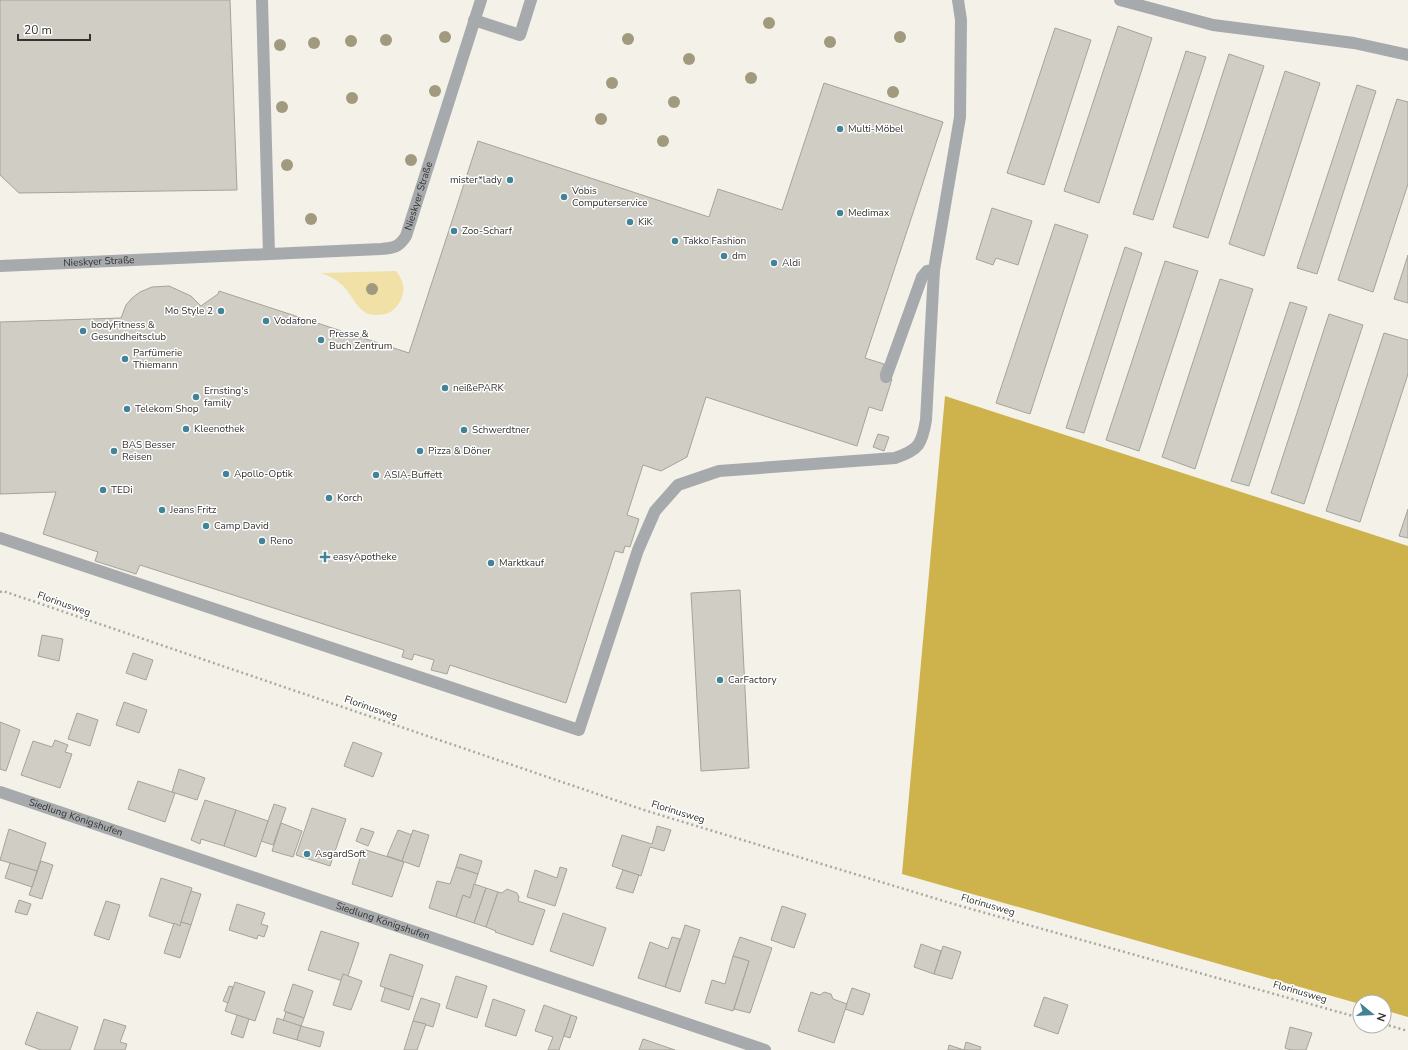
<svg xmlns="http://www.w3.org/2000/svg" width="1408" height="1050" font-family="'Nunito Sans',sans-serif">
<style>
.green{fill:#f1e1a7}
.forest{fill:#ceb24c}
.building{fill:#d0cdc5;stroke:#a5a39b}
.lines{fill:none;stroke-linecap:round;stroke-linejoin:round}
.path{stroke:#a9a8a1;stroke-width:2.5;stroke-dasharray:2 3;stroke-linecap:butt}
.lane{stroke:#a6aaac;stroke-width:12}
.street{stroke:#a6aaac;stroke-width:12}
.tree{fill:#a19a7e}
.poi-dot{fill:#438397;stroke:#fff;stroke-width:1.5}
.labels{text-anchor:middle;dominant-baseline:central;stroke-width:3;stroke-linejoin:round;paint-order:stroke}
.poi-label{font-size:10px;fill:#33322f;stroke:#fff;text-anchor:start}
.street-label{font-size:10px;fill:#33322f;stroke:#fff}
</style>
<rect width="100%" height="100%" fill="#f3f1e8"/>
<!-- green -->
<path class="green" d="M396 271C401 278 405 284 403 293 402 300 397 307 392 311 387 314 383 315 377 315 358 316 354 296 342 285 336 279 329 276 321 273Z"/>
<!-- forest -->
<path class="forest" d="M945 396 1408 546V1017L1384 1010V1002H1360V1004L902 874Z"/>
<!-- building -->
<g class="building">
<path d="M0 0H230L237 190 19 193 0 175Z"/>
<path d="M1118 26 1152 38 1099 203 1064 191Z"/>
<path d="M1055 28 1091 40 1044 185 1007 173Z"/>
<path d="M1186 51 1206 57 1153 220 1133 214Z"/>
<path d="M1229 54 1264 66 1208 238 1173 227Z"/>
<path d="M1285 71 1320 83 1264 256 1229 244Z"/>
<path d="M824 83 943 122 865 358 884 364 880 375 892 379 882 411 869 407 857 446 706 397 687 457 661 471 643 465 627 515 639 519 630 547 625 546 623 553 615 551 566 703 450 665 447 674 431 670 434 660 414 654 412 660 402 657 404 650 140 565 136 574 95 561 98 552 43 534 56 492 0 494V322L121 318 126 305 132 298 140 292 152 287 169 286 191 296 201 306 218 294 219 291 409 353 478 141 709 217 718 189 782 210Z"/>
<path d="M1357 85 1376 91 1317 274 1297 268Z"/>
<path d="M1397 99 1408 102V184L1373 292 1338 280Z"/>
<path d="M992 208 1032 221 1018 265 996 258 993 265 976 259Z"/>
<path d="M1055 224 1088 235 1030 414 996 403Z"/>
<path d="M1125 247 1142 253 1084 433 1066 428Z"/>
<path d="M1408 255V303L1394 299Z"/>
<path d="M1165 261 1198 271 1139 451 1106 440Z"/>
<path d="M1220 279 1253 289 1195 469 1162 457Z"/>
<path d="M1290 302 1307 307 1249 486 1231 481Z"/>
<path d="M1329 314 1363 325 1304 504 1271 493Z"/>
<path d="M1384 333 1408 340V374L1360 522 1326 511Z"/>
<path d="M878 434 889 437 884 451 873 447Z"/>
<path d="M1408 509V538L1399 536Z"/>
<path d="M740 590 749 768 701 771 691 593Z"/>
<path d="M42 635 63 639 59 661 38 656Z"/>
<path d="M133 653 153 660 146 680 126 673Z"/>
<path d="M124 702 147 710 139 733 116 725Z"/>
<path d="M77 713 98 720 90 746 68 739Z"/>
<path d="M0 722 20 730 6 771 0 769Z"/>
<path d="M55 740 68 745 65 752 72 754 60 788 21 775 33 741 52 747Z"/>
<path d="M353 742 382 753 373 777 344 766Z"/>
<path d="M179 769 205 778 197 800 172 792Z"/>
<path d="M138 781 175 793 165 822 128 809Z"/>
<path d="M205 800 236 810 224 846 201 839 200 844 191 840Z"/>
<path d="M274 804 286 808 273 845 261 841Z"/>
<path d="M312 808 346 819 330 866 296 855Z"/>
<path d="M236 810 268 821 256 857 224 846Z"/>
<path d="M281 823 302 831 293 857 272 851Z"/>
<path d="M657 826 671 830 664 851 650 847 641 876 612 866 622 835 652 844Z"/>
<path d="M361 828 374 832 368 846 356 841Z"/>
<path d="M9 829 46 843 37 871 0 860Z"/>
<path d="M398 830 412 835 402 861 387 856Z"/>
<path d="M413 830 429 835 419 867 402 861Z"/>
<path d="M363 849 404 862 392 897 352 884Z"/>
<path d="M460 854 482 861 478 874 456 867Z"/>
<path d="M41 861 53 865 42 899 29 895Z"/>
<path d="M10 863 37 871 32 887 5 878Z"/>
<path d="M456 867 478 874 470 898 463 895 456 917 429 908 437 881 450 884Z"/>
<path d="M560 867 567 869 555 906 527 897 535 870 557 878Z"/>
<path d="M623 870 639 875 633 893 616 888Z"/>
<path d="M161 878 192 888 180 926 149 916Z"/>
<path d="M474 884 486 888 474 923 456 917 463 895 470 898Z"/>
<path d="M486 888 498 892 486 927 474 923Z"/>
<path d="M507 889 517 893 519 897 518 901 545 910 533 945 495 932 496 931 486 927 498 892 502 893Z"/>
<path d="M191 891 201 894 191 925 181 922Z"/>
<path d="M19 900 31 904 27 915 15 912Z"/>
<path d="M106 901 120 905 109 940 94 935Z"/>
<path d="M237 904 265 913 261 924 268 926 264 937 258 935 257 939 229 930Z"/>
<path d="M782 906 806 914 794 948 771 940Z"/>
<path d="M563 913 606 928 593 966 550 951Z"/>
<path d="M181 922 191 925 180 958 164 953 174 923 180 926Z"/>
<path d="M685 925 700 930 680 992 665 987Z"/>
<path d="M321 931 359 943 346 982 308 970Z"/>
<path d="M672 937 680 939 665 987 638 978 650 942 668 949Z"/>
<path d="M740 937 772 948 750 1013 734 1009 749 961 733 956Z"/>
<path d="M921 944 941 951 934 974 914 967Z"/>
<path d="M943 946 961 952 952 979 934 974Z"/>
<path d="M390 954 423 965 413 997 380 986Z"/>
<path d="M733 956 749 961 733 1011 705 1003 712 980 725 984Z"/>
<path d="M343 974 362 981 351 1010 333 1005Z"/>
<path d="M456 976 487 986 477 1018 446 1008Z"/>
<path d="M235 982 265 992 255 1021 225 1011Z"/>
<path d="M293 984 313 991 304 1018 284 1011Z"/>
<path d="M229 986 233 987 228 1003 223 1001Z"/>
<path d="M385 988 413 997 409 1010 381 1001Z"/>
<path d="M852 988 870 994 863 1015 845 1009Z"/>
<path d="M811 992 820 995 824 992 831 994 833 999 847 1004 834 1043 798 1031Z"/>
<path d="M1044 997 1068 1005 1058 1034 1034 1026Z"/>
<path d="M421 998 440 1004 433 1027 413 1021Z"/>
<path d="M493 999 525 1010 516 1036 485 1026Z"/>
<path d="M544 1005 571 1015 559 1050H548L553 1037 535 1031Z"/>
<path d="M37 1012 78 1027 70 1050H41L25 1044Z"/>
<path d="M286 1012 304 1018 301 1026 283 1021Z"/>
<path d="M237 1015 249 1019 243 1038 231 1034Z"/>
<path d="M571 1015 577 1017 570 1038 564 1036Z"/>
<path d="M277 1018 301 1026 297 1040 273 1033Z"/>
<path d="M104 1019 126 1026 120 1042 127 1044 125 1050H94Z"/>
<path d="M413 1021 426 1024 417 1050H404Z"/>
<path d="M301 1026 324 1032 320 1047 297 1040Z"/>
<path d="M1290 1027 1312 1033 1306 1050H1291L1285 1048Z"/>
<path d="M643 1039 675 1050H639Z"/>
<path d="M966 1042 981 1047 980 1050H964Z"/>
<path d="M949 1045 964 1050H948Z"/>
</g>
<g class="lines">
<!-- path -->
<g class="path">
<path d="M0 592 3 591 647 811 957 905 1360 1018"/>
<path d="M1384 1024 1408 1031"/>
</g>
<!-- lane -->
<g class="lane">
<path d="M262 0 269 254"/>
<path d="M1120 0 1213 25 1354 43 1408 55"/>
<path d="M474 20 520 35 531 0"/>
<path id="s1" d="M0 266 381 249C394 248 399 247 406 236L481 0"/>
<path d="M886 377 922 277 927 271 934 270"/>
<path d="M0 538 579 730 638 550 655 511 678 485 719 471 895 458C919 450 922 444 926 420L934 270 960 117 961 20 958 0"/>
</g>
<!-- street -->
<path class="street" id="s2" d="M0 792 765 1050"/>
</g>
<!-- trees -->
<g class="tree">
<circle cx="769" cy="23" r="6"/>
<circle cx="445" cy="37" r="6"/>
<circle cx="900" cy="37" r="6"/>
<circle cx="628" cy="39" r="6"/>
<circle cx="386" cy="40" r="6"/>
<circle cx="351" cy="41" r="6"/>
<circle cx="830" cy="42" r="6"/>
<circle cx="314" cy="43" r="6"/>
<circle cx="280" cy="45" r="6"/>
<circle cx="689" cy="59" r="6"/>
<circle cx="751" cy="78" r="6"/>
<circle cx="612" cy="83" r="6"/>
<circle cx="435" cy="91" r="6"/>
<circle cx="893" cy="92" r="6"/>
<circle cx="352" cy="98" r="6"/>
<circle cx="674" cy="102" r="6"/>
<circle cx="282" cy="107" r="6"/>
<circle cx="601" cy="119" r="6"/>
<circle cx="663" cy="141" r="6"/>
<circle cx="411" cy="160" r="6"/>
<circle cx="287" cy="165" r="6"/>
<circle cx="311" cy="219" r="6"/>
<circle cx="372" cy="289" r="6"/>
</g>
<!-- markers -->
<g class="poi-dot">
<circle cx="840" cy="129" r="4"/>
<circle cx="510" cy="180" r="4"/>
<circle cx="564" cy="197" r="4"/>
<circle cx="840" cy="213" r="4"/>
<circle cx="630" cy="222" r="4"/>
<circle cx="454" cy="231" r="4"/>
<circle cx="675" cy="241" r="4"/>
<circle cx="724" cy="256" r="4"/>
<circle cx="774" cy="263" r="4"/>
<circle cx="221" cy="311" r="4"/>
<circle cx="266" cy="321" r="4"/>
<circle cx="83" cy="331" r="4"/>
<circle cx="321" cy="340" r="4"/>
<circle cx="125" cy="359" r="4"/>
<circle cx="445" cy="388" r="4"/>
<circle cx="196" cy="397" r="4"/>
<circle cx="127" cy="409" r="4"/>
<circle cx="186" cy="429" r="4"/>
<circle cx="464" cy="430" r="4"/>
<circle cx="114" cy="451" r="4"/>
<circle cx="420" cy="451" r="4"/>
<circle cx="226" cy="474" r="4"/>
<circle cx="376" cy="475" r="4"/>
<circle cx="103" cy="490" r="4"/>
<circle cx="329" cy="498" r="4"/>
<circle cx="162" cy="510" r="4"/>
<circle cx="206" cy="526" r="4"/>
<circle cx="262" cy="541" r="4"/>
<path d="M323 551h4v4h4v4h-4v4h-4v-4h-4v-4h4z"/>
<circle cx="491" cy="563" r="4"/>
<circle cx="720" cy="680" r="4"/>
<circle cx="307" cy="854" r="4"/>
</g>
<g class="labels">
<!-- poi labels -->
<g class="poi-label">
<text x="848" y="129">Multi-Möbel</text>
<text x="502" y="180" text-anchor="end">mister*lady</text>
<text x="572" y="191">Vobis<tspan x="572" dy="12">Computerservice</tspan></text>
<text x="848" y="213">Medimax</text>
<text x="638" y="222">KiK</text>
<text x="462" y="231">Zoo-Scharf</text>
<text x="683" y="241">Takko Fashion</text>
<text x="732" y="256">dm</text>
<text x="782" y="263">Aldi</text>
<text x="213" y="311" text-anchor="end">Mo Style 2</text>
<text x="274" y="321">Vodafone</text>
<text x="91" y="325">bodyFitness &amp;<tspan x="91" dy="12">Gesundheitsclub</tspan></text>
<text x="329" y="334">Presse &amp;<tspan x="329" dy="12">Buch Zentrum</tspan></text>
<text x="133" y="353">Parfümerie<tspan x="133" dy="12">Thiemann</tspan></text>
<text x="453" y="388">neißePARK</text>
<text x="204" y="391">Ernsting's<tspan x="204" dy="12">family</tspan></text>
<text x="135" y="409">Telekom Shop</text>
<text x="194" y="429">Kleenothek</text>
<text x="472" y="430">Schwerdtner</text>
<text x="122" y="445">BAS Besser<tspan x="122" dy="12">Reisen</tspan></text>
<text x="428" y="451">Pizza &amp; Döner</text>
<text x="234" y="474">Apollo-Optik</text>
<text x="384" y="475">ASIA-Buffett</text>
<text x="111" y="490">TEDi</text>
<text x="337" y="498">Korch</text>
<text x="170" y="510">Jeans Fritz</text>
<text x="214" y="526">Camp David</text>
<text x="270" y="541">Reno</text>
<text x="333" y="557">easyApotheke</text>
<text x="499" y="563">Marktkauf</text>
<text x="728" y="680">CarFactory</text>
<text x="315" y="854">AsgardSoft</text>
</g>
<!-- street labels -->
<g class="street-label">
<text stroke="none"><textPath href="#s1" startOffset="453">Nieskyer Straße</textPath></text>
<text stroke="none"><textPath href="#s1" startOffset="99">Nieskyer Straße</textPath></text>
<text transform="translate(64 604) rotate(19)">Florinusweg</text>
<text transform="translate(371 708) rotate(19)">Florinusweg</text>
<text transform="translate(678 812) rotate(17)">Florinusweg</text>
<text stroke="none"><textPath href="#s2" startOffset="80">Siedlung Königshufen</textPath></text>
<text transform="translate(988 905) rotate(16)">Florinusweg</text>
<text stroke="none"><textPath href="#s2" startOffset="404">Siedlung Königshufen</textPath></text>
<text transform="translate(1300 992) rotate(16)">Florinusweg</text>
</g>
</g>
<!-- north arrow -->
<g transform="translate(1372 1014) rotate(108)"><circle r="19" fill="#ffffff" stroke="#adadac"/>
<path d="M0-3L7 15L0 10L-7 15Z" fill="#438397"/>
<text y="-6" font-size="11" font-weight="bold" text-anchor="middle" fill="#33322f">N</text>
</g>
<!-- scale -->
<path d="M18 34v6h72v-6" fill="none" stroke="#33322f" stroke-width="2"/>
<text x="24" y="34" font-size="12" fill="#33322f" stroke="#ffffff" stroke-width="3" paint-order="stroke">20 m</text>
</svg>
